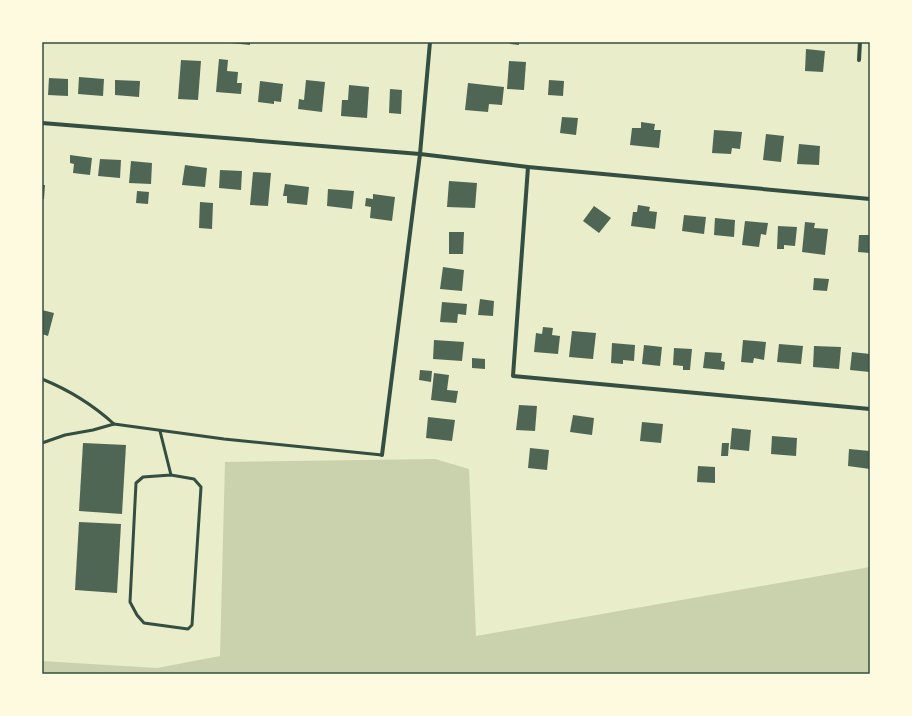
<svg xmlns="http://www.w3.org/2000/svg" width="912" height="716" font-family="'Times New Roman',serif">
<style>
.green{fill:#cad2ad}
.building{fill:#4f6655}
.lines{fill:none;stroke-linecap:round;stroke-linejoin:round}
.service{stroke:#344e41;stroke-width:3}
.minor{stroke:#344e41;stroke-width:4}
.neatline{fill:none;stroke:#344e41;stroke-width:1.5}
</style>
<rect width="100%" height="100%" fill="#e9edc9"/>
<!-- green -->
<path class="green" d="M435 459 469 469 476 636 870 567V674H42V661L157 668 220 656 225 462Z"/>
<!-- building -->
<g class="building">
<path d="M230 42H250V45L230 43Z"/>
<path d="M510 42H519V45L510 44Z"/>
<path d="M806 49 825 51 823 72 805 71Z"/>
<path d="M219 59 228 60 227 71 238 72 237 83H242L241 94 216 92Z"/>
<path d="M181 60 201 61 198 100 178 99Z"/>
<path d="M509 61 526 62 524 90 507 89Z"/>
<path d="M79 77 104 79 103 96 78 94Z"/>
<path d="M49 78 68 79V96L48 95Z"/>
<path d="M115 80 140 81 139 97 115 95Z"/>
<path d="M306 80 325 82 322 112 298 109 299 99 304 100Z"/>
<path d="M549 80 564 81 563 96 548 95Z"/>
<path d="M260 81 283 84 281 102 274 101V104L258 102Z"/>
<path d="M468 83 504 87 502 105 489 104 488 112 465 110Z"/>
<path d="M349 85 369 87 367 118 341 116 342 100H348Z"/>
<path d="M390 89 402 90 401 114 389 113Z"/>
<path d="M562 117 578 118 576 135 560 133Z"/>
<path d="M641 122 655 124 654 130H661L659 148 630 145 632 128H641Z"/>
<path d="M714 130 742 132 740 149 732 148 731 154 712 153Z"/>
<path d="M766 134 784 136 781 162 763 160Z"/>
<path d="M799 144 820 146 819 165 797 164Z"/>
<path d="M70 155 92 158 90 175 73 173 74 164 70 163Z"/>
<path d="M100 159 121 160 120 178 98 176Z"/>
<path d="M131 161 152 163 151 184 129 183Z"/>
<path d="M185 165 207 168 205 187 182 185Z"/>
<path d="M220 170 242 171 241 190 219 188Z"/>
<path d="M253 172 271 173 268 206 250 205Z"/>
<path d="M449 181 477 183 475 208 447 207Z"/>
<path d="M285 184 309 187 307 205 287 203V196H283Z"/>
<path d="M42 185H45L44 199H42Z"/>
<path d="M328 189 354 191 352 209 327 206Z"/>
<path d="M137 191 149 192 148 204 136 203Z"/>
<path d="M373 194 395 197 392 221 370 218 371 207 365 206 366 198 373 199Z"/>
<path d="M200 202 213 203 212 229 199 228Z"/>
<path d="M638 205 650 207 649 211 657 212 655 229 631 226 633 212H637Z"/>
<path d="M594 206 611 218 599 233 583 221Z"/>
<path d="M684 215 706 217 704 234 682 231Z"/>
<path d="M715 218 735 220 734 237 714 235Z"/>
<path d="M745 221 768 223 766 235 761 234 759 247 742 245Z"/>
<path d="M805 222 815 223 814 228 828 229 825 255 802 252Z"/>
<path d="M778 226 797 227 795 246 784 245V249H777Z"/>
<path d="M449 232H464L463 254H449Z"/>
<path d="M859 235H870V253L858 252Z"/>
<path d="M443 267 464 270 462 291 440 289Z"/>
<path d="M814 278 829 279 827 291 813 290Z"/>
<path d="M480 299 494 301 493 316 478 315Z"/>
<path d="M442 302 467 304 466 315 458 314 457 323 440 322Z"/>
<path d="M42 310 54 313 48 336 42 334Z"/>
<path d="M543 327 553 328 552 335 560 336 558 354 534 352 536 333 542 334Z"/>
<path d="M572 331 596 333 593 359 569 357Z"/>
<path d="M434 340 464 342 462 361 433 359Z"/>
<path d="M743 340 766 342 764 360 754 358 753 363 741 362Z"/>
<path d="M612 343 635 345 634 361 623 360V364L611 363Z"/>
<path d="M779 344 803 346 801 364 777 362Z"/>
<path d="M644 345 662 347 660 366 642 364Z"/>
<path d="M814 346 841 347 839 369 813 367Z"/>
<path d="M674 348 692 349 690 370H683V366L673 365Z"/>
<path d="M705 352 722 353 721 361 725 362 724 370 703 368Z"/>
<path d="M852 352 870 354V372L850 370Z"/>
<path d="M472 358 485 359V369L472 368Z"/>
<path d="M420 370 432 371 431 382 419 380Z"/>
<path d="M434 373 449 375 447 390 458 391 456 403 431 400Z"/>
<path d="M519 405 537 406 535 431 516 430Z"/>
<path d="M573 415 594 418 592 435 570 432Z"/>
<path d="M428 417 455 420 452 441 426 438Z"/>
<path d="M642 422 663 424 661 443 640 441Z"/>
<path d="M732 428 751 430 749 451 730 449Z"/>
<path d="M772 436 797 438 796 456 771 454Z"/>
<path d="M83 443 126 445 122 514 79 511Z"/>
<path d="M722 443H729L728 456H721Z"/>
<path d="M530 448 549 450 547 470 528 468Z"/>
<path d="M849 449 870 451V469L848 466Z"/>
<path d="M698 466 715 467V483L697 482Z"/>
<path d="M79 522 121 524 117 593 75 590Z"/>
</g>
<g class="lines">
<!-- service -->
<g class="service">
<path d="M42 379C69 390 92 404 114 424"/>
<path d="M160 431 171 475 143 477 136 483 130 602 137 615 144 623 188 629 192 625 201 487 194 479 171 475"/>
<path d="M42 443 65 435 93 430 114 424 224 439 382 455"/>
</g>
<!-- minor -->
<g class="minor">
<path d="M859 60 860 42"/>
<path d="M42 123 420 154 528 167 870 199"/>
<path d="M528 167 513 376 870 409"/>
<path d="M382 455 420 154 430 42"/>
</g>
</g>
<!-- border -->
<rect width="912" height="716" fill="none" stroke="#fefae0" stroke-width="86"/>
<rect x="43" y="43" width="826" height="630" class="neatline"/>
</svg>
